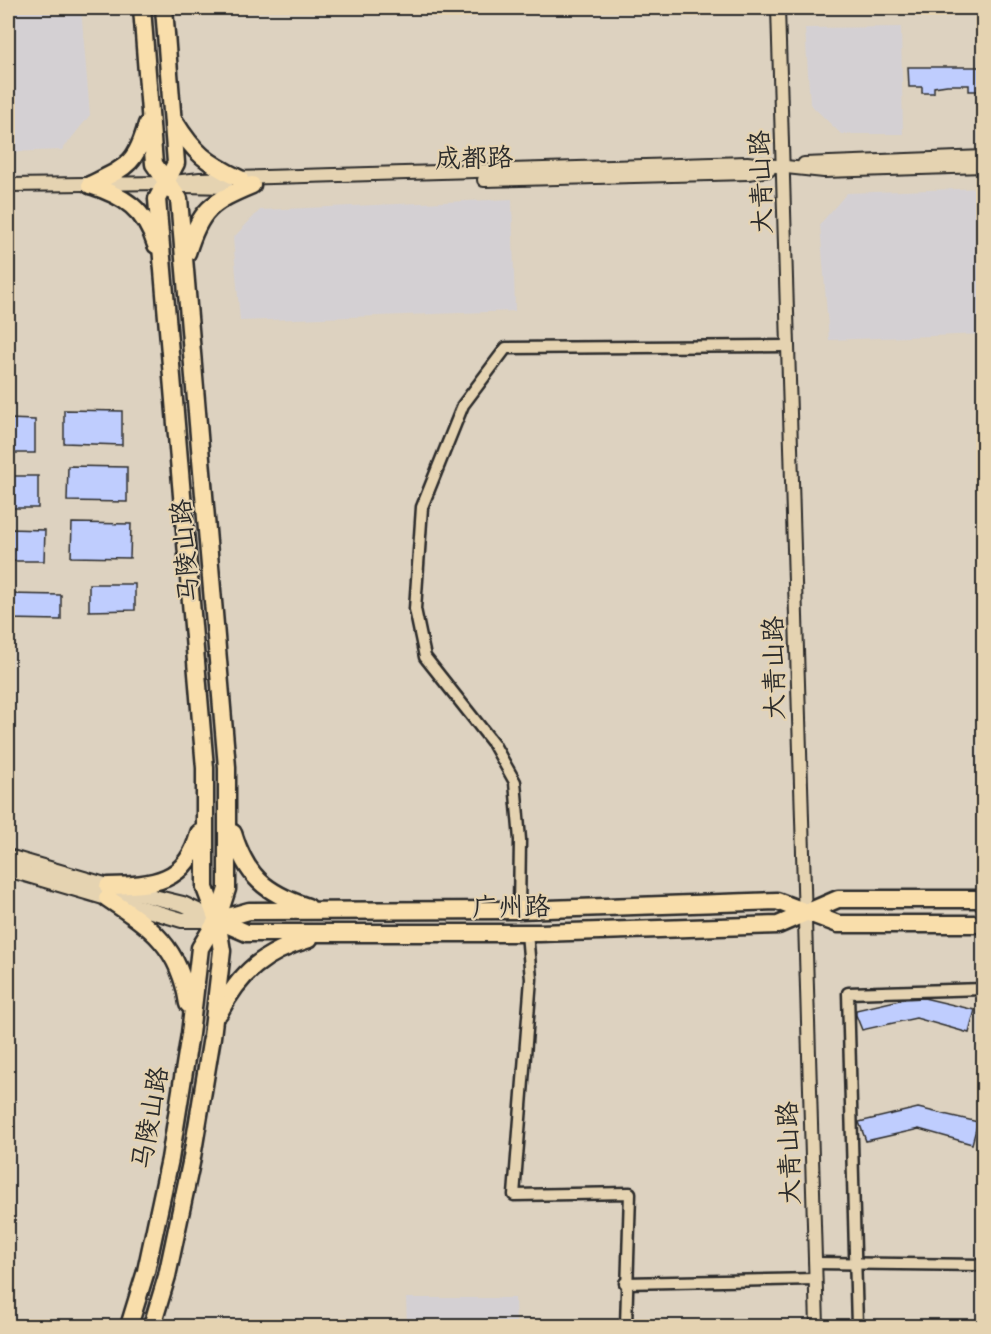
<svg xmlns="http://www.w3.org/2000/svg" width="991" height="1334" font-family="Caveat,'LXGW WenKai TC',sans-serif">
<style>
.built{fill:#d4d0d3}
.building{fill:#bfcdfe;stroke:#2b2b2b;stroke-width:1.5}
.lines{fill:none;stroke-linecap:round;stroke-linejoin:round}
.minor-casing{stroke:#2b2b2b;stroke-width:15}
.tertiary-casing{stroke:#2b2b2b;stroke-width:16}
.secondary-casing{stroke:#2b2b2b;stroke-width:18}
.primary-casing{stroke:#2b2b2b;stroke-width:21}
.minor{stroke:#e5d3b1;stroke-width:10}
.tertiary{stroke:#e5d3b1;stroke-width:12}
.secondary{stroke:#e5d3b1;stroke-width:14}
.primary{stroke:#f9deab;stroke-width:16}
.labels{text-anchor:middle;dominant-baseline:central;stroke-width:4.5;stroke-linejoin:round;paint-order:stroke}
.street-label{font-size:26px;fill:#2b2b2b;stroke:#e5d3b1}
</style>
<rect width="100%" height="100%" fill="#ddd2c0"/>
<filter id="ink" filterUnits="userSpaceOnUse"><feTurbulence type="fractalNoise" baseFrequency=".0167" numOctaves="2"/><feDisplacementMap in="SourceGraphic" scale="12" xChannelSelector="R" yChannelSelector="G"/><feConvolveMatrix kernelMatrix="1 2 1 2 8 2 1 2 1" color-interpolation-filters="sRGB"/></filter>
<g filter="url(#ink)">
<!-- built -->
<g class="built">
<path d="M8 8H81L90 115 62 150 8 152Z"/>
<path d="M901 27 903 134H841L810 104 805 28Z"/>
<path d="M983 188V334L829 340 820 224 847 193Z"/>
<path d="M512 199 515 311 240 321 233 238 260 210Z"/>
<path d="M406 1298H515L516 1326H407Z"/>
</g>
<!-- building -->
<g class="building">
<path d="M908 67H984L982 91H969V85H947L934 87V93H922V87H909Z"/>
<path d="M64 410 122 411V445L64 443Z"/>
<path d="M8 419 35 420V453H8Z"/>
<path d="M68 466 127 467V502L67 501Z"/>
<rect x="8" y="476" width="30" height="32"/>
<path d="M72 523 131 524 130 558 71 557Z"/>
<path d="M8 529 45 530 44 561H8Z"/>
<path d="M89 584H135V610L89 611Z"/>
<path d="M8 594 61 595V620L8 619Z"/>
<path d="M924 998 975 1010 969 1033 916 1018 862 1030 856 1015V1010L904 999Z"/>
<path d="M918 1108 978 1122 972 1144 919 1129 866 1141 859 1122Z"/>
</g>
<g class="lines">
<defs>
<g id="minor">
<path d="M519 910 520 840 515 782 493 743 425 657 415 609 422 507 463 405 506 348 788 346"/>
<path d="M527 933 531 979 514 1195 630 1193 626 1326"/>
<path d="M815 1263 984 1265"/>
<path d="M625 1283 815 1279"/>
<path d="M857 1326 848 993 984 989"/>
</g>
<g id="tertiary">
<path d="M778 8 817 1326"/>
<path d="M804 164 984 157"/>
<path d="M484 180 748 173 769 170"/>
<path d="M8 185 165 183 200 179 747 163 824 171 984 166"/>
<path d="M184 186 227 187"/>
</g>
<g id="secondary">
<path d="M8 857 108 886 183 904 217 920"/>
<path d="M8 869 182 920H214"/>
</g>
<g id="primary">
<path d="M175 122C194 153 207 163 240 179"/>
<path d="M90 185C124 196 145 209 156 245"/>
<path d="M90 185C126 167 136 165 147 124"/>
<path d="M187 253C200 210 211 202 252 185"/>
<path d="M233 833C246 876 265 893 308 907"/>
<path d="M108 886C153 885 187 883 199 833"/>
<path d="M107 898C152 928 180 947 188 1004"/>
<path d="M217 920 247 933H540L778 925 838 899H984"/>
<path d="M217 920 249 911 519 910 777 901 838 924H984"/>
<path d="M219 1013C240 972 265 952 309 939"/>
<path d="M129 1326 146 1271 170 1159 190 1034 200 948 217 920 227 889V767L179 199 154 164 142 8"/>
<path d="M152 1326 167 1276 191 1163 212 1037 222 951 217 920 205 888V768L157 199 176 163 164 8"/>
</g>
</defs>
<!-- minor casing -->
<use href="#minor" class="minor-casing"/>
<!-- tertiary casing -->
<use href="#tertiary" class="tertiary-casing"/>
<!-- secondary casing -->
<use href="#secondary" class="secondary-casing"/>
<!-- primary casing -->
<use href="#primary" class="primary-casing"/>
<!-- minor -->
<use href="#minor" class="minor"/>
<!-- tertiary -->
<use href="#tertiary" class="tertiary"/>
<!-- secondary -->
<use href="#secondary" class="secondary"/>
<!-- primary -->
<use href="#primary" class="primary"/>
</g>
</g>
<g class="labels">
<!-- street labels -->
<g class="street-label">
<text transform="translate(474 158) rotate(-1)">成都路</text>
<text transform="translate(761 182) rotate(-92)">大青山路</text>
<text transform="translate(185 551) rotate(-95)">马陵山路</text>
<text transform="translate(774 668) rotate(-91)">大青山路</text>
<text transform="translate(511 907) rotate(-1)">广州路</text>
<text transform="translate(150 1118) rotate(-80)">马陵山路</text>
<text transform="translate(789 1153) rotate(-92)">大青山路</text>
</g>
</g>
<!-- margin -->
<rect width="991" height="1334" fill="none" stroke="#e5d3b1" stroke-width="30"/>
<rect x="15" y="15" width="961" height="1304" fill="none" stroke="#2b2b2b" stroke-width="2" filter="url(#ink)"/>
</svg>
